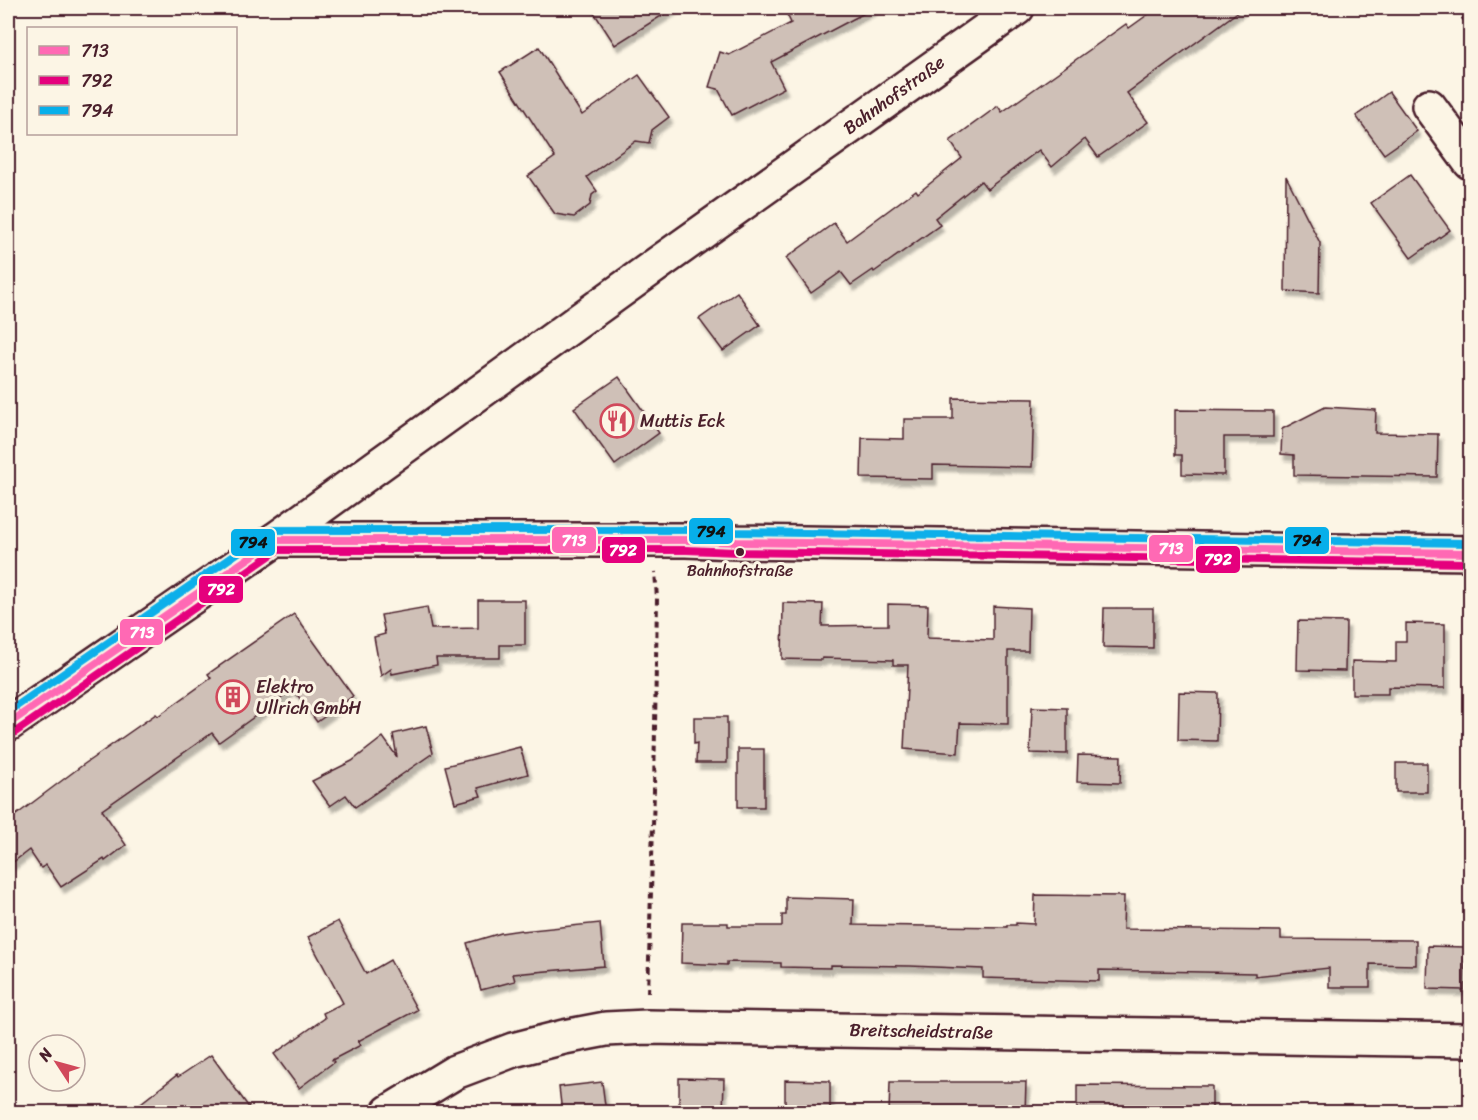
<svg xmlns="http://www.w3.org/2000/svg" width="1478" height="1120" font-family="Sriracha,sans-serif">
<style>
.building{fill:#cfc0b7;stroke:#4a1f2b;stroke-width:1.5;filter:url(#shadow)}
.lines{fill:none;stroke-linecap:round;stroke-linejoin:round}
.street-casing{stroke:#4a1f2b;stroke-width:38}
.secondary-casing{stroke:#4a1f2b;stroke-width:38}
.path{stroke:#4a1f2b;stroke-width:4;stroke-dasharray:6 4.5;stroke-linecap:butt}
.street{stroke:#fcf5e5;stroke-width:33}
.secondary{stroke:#fcf5e5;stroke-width:33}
.bus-1-casing{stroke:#fcf5e5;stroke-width:12}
.bus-2-casing{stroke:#fcf5e5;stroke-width:12}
.bus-3-casing{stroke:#fcf5e5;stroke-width:12}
.bus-1{stroke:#ff69b4;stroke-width:8}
.bus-2{stroke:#e5007d;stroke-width:8}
.bus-3{stroke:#07afea;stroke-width:8}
.bus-dot{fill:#4a1f2b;stroke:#fcf5e5;stroke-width:2}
.labels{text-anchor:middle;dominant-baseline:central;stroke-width:6;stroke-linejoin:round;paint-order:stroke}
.bus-label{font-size:16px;fill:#4a1f2b;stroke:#fcf5e5}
.street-label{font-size:18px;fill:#4a1f2b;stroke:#fcf5e5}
.poi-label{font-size:18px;fill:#4a1f2b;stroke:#fcf5e5;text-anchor:start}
.line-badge{stroke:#fcf5e5;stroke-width:2}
.badge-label{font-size:16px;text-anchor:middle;font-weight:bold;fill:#fff}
.pale-badge-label{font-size:16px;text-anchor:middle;font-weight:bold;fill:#111}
</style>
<defs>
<filter id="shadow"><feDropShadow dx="3.5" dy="6" stdDeviation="1.5" flood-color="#0004"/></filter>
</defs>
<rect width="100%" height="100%" fill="#fcf5e5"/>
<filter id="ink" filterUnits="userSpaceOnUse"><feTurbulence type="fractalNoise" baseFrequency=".0167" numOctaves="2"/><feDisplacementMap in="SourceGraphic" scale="12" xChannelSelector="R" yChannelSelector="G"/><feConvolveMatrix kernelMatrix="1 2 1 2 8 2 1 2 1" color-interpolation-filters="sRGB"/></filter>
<g filter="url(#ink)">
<!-- building -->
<g class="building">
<path d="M591 8H674L615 45Z"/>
<path d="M784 8H874L771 62 784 88 732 115 718 89 709 87 720 52 729 55 791 23Z"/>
<path d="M1157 8H1243L1127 93 1148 122 1098 157 1085 139 1052 167 1039 150 987 189 981 181 935 218 940 225 874 272 873 270 851 285 841 272 811 293 786 258 834 223 847 241 916 190 918 193 962 158 950 141 998 106 1002 112 1126 24 1129 28Z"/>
<path d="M539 47 582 115 639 75 669 117 652 130 649 143 636 141 587 177 597 191 592 195 590 205 574 217 555 214 528 176 555 157 500 72Z"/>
<path d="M1389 92 1417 131 1384 154 1356 116Z"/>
<path d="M1410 175 1450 230 1411 258 1371 203Z"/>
<path d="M1286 176 1320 243 1319 293 1285 291Z"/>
<path d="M737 292 760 325 723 351 699 319Z"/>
<path d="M619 377 659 433 615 465 574 408Z"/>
<path d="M953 398 1034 399 1032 467 933 465V479L861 478 862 438 904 439V419H953Z"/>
<path d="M1325 407 1376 410 1375 433 1438 434 1437 477 1294 475V455L1281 454 1282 429Z"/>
<path d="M1175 410 1273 411V437H1224V475L1182 474V455H1175Z"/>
<path d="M478 600H525V645H500V658H436L437 665 392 674 391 669 381 676 374 637 385 634 381 615 427 607 431 629 478 628Z"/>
<path d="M783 603 823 604 822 626 888 625V604L928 605 927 638 993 640V606L1029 608 1028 651H1008V724L960 723 958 753 904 749 908 665H893V660L822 658V660L782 659Z"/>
<path d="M1104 608H1153V648L1103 647Z"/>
<path d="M294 614 353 696 317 722 293 689 219 742 212 733 102 810 126 845 105 861 104 859 61 887 46 865 41 868 29 850 8 866V821L80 767 156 714 158 716 211 678 208 674Z"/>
<path d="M1298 621 1346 622 1345 671 1297 670Z"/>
<path d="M1406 623 1445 624V688L1388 687V694H1352V661L1396 662V641H1406Z"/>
<path d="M1179 692 1218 693 1217 741 1178 740Z"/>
<path d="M1032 707 1067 708V754L1030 753Z"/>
<path d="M694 717H727V763H696L697 743 694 744Z"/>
<path d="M426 726 433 753 355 807 346 795 330 806 312 781 352 761 383 737 397 757 393 734Z"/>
<path d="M520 747 528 774 478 788 481 796 455 803 445 766Z"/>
<rect x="738" y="749" width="26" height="58"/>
<path d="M1078 755 1121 756 1120 783 1077 782Z"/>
<rect x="1396" y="763" width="31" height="29"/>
<path d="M1035 895 1124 896 1123 929 1281 931V939L1416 940V965L1370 964V987H1329V968L1255 976V973L1099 970V981L983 978V969L910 966 831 965V968L781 967V963L727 962V965L681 963 682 923H728V926H782V915H786V897L854 899 853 925 1007 927V925H1016V923L1034 924Z"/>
<path d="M338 921 366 974 390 960 417 1010 358 1041 361 1045 332 1060 334 1062 299 1088 274 1054 325 1018 323 1013 343 1003 308 937Z"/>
<path d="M600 923 604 966 513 974 515 981 481 990 467 943 501 933 521 930 522 931Z"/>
<path d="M1428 946 1465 947 1464 990 1427 989Z"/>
<path d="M211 1055 253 1113H128L177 1075 178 1077Z"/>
<path d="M679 1078 724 1079 723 1113H679Z"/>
<path d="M785 1080 830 1081V1113H785Z"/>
<path d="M602 1082 606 1113H562L559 1087Z"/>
<path d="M890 1082H1026L1025 1113H889Z"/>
<path d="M1077 1085 1212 1086V1113H1077Z"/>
</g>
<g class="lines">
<defs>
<g id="street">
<path d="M1429 106 1470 162"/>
<path d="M275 540 656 265 1017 8"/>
<path d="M389 1112 455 1072 513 1050 564 1037 606 1029 647 1027 1470 1040"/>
</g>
<path id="secondary" d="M8 724 275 540H686L737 542 1470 553"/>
</defs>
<!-- street casing -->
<use href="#street" class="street-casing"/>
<!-- secondary casing -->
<use href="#secondary" class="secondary-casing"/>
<!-- path -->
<g class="path">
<path d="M1462 20 1470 14"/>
<path d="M648 993 654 791 657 598 655 572"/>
</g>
<!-- street -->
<use href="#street" class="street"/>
<!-- secondary -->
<use href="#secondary" class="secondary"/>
<defs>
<g id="bus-1">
<path d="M275 540H686L737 542 1470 553"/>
<path d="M8 724 275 540"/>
</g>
<path id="bus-2" d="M14 733 278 550H686L737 552 1470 563"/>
<path id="bus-3" d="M8 712 269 531 274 530H686L737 532 1470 543"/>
</defs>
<!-- bus-1 casing -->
<use href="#bus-1" class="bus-1-casing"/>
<!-- bus-2 casing -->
<use href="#bus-2" class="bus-2-casing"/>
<!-- bus-3 casing -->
<use href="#bus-3" class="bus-3-casing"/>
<!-- bus-1 -->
<use href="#bus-1" class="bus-1"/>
<!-- bus-2 -->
<use href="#bus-2" class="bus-2"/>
<!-- bus-3 -->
<use href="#bus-3" class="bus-3"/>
</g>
</g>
<!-- icons -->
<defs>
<symbol id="restaurant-ring" viewBox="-11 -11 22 22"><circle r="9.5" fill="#fcf5e5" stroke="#d1495b" stroke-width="1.5"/><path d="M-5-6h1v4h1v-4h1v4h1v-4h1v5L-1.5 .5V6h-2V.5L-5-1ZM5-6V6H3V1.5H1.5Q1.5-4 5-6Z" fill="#d1495b"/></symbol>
<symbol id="building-ring" viewBox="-11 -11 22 22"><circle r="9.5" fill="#fcf5e5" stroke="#d1495b" stroke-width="1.5"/><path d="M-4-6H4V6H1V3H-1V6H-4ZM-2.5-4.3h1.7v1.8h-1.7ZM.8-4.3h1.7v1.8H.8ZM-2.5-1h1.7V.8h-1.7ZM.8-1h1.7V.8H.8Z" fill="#d1495b"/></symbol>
</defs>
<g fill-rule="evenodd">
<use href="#restaurant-ring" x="598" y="402" width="38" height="38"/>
<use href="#building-ring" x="214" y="678" width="38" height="38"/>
</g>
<!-- markers -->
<circle class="bus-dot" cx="740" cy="552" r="5"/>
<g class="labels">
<!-- bus labels -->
<g class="bus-label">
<text x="740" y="570">Bahnhofstraße</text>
</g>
<!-- street labels -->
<g class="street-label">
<text transform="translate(894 95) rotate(-36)">Bahnhofstraße</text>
<text transform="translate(921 1031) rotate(1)">Breitscheidstraße</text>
</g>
<!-- poi labels -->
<g class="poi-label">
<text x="640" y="421">Muttis Eck</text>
<text x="256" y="687">Elektro<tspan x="256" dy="21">Ullrich GmbH</tspan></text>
</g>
</g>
<g class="line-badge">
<rect x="688" y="517" width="46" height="28" rx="6" fill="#07afea"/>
<rect x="551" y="526" width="46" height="28" rx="6" fill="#ff69b4"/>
<rect x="1284" y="526" width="46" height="29" rx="6" fill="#07afea"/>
<rect x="230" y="528" width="46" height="29" rx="6" fill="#07afea"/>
<rect x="1148" y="534" width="46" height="29" rx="6" fill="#ff69b4"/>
<rect x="601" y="536" width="45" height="28" rx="6" fill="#e5007d"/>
<rect x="1195" y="545" width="46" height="29" rx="6" fill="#e5007d"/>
<rect x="198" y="575" width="46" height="29" rx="6" fill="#e5007d"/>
<rect x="119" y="618" width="45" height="28" rx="6" fill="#ff69b4"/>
</g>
<g class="badge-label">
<text x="574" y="546">713</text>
<text x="1171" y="554">713</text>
<text x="623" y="556">792</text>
<text x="1218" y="565">792</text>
<text x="221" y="595">792</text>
<text x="142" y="638">713</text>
</g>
<g class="pale-badge-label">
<text x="711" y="537">794</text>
<text x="1307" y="546">794</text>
<text x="253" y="548">794</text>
</g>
<!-- margin -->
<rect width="1478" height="1120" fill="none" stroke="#fcf5e5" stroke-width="30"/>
<rect x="15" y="15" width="1448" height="1090" fill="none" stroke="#4a1f2b" stroke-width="2" filter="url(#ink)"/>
<!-- legend -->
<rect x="27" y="27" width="210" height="108" fill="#fcf5e5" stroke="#b59f9b" stroke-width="1.5"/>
<rect x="39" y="46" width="30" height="9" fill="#ff69b4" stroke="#b59f9b" stroke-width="1.5"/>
<text x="81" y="57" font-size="18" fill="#4a1f2b">713</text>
<rect x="39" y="76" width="30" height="9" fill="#e5007d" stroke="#b59f9b" stroke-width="1.5"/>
<text x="81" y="87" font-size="18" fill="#4a1f2b">792</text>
<rect x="39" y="106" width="30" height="9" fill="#07afea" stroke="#b59f9b" stroke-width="1.5"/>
<text x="81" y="117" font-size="18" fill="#4a1f2b">794</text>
<!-- north arrow -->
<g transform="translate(57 1063) rotate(306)"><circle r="28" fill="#fcf5e5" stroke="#b59f9b" stroke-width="1.5"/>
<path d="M0-4.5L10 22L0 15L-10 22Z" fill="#d1495b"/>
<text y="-9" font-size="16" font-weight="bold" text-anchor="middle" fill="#4a1f2b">N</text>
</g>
</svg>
